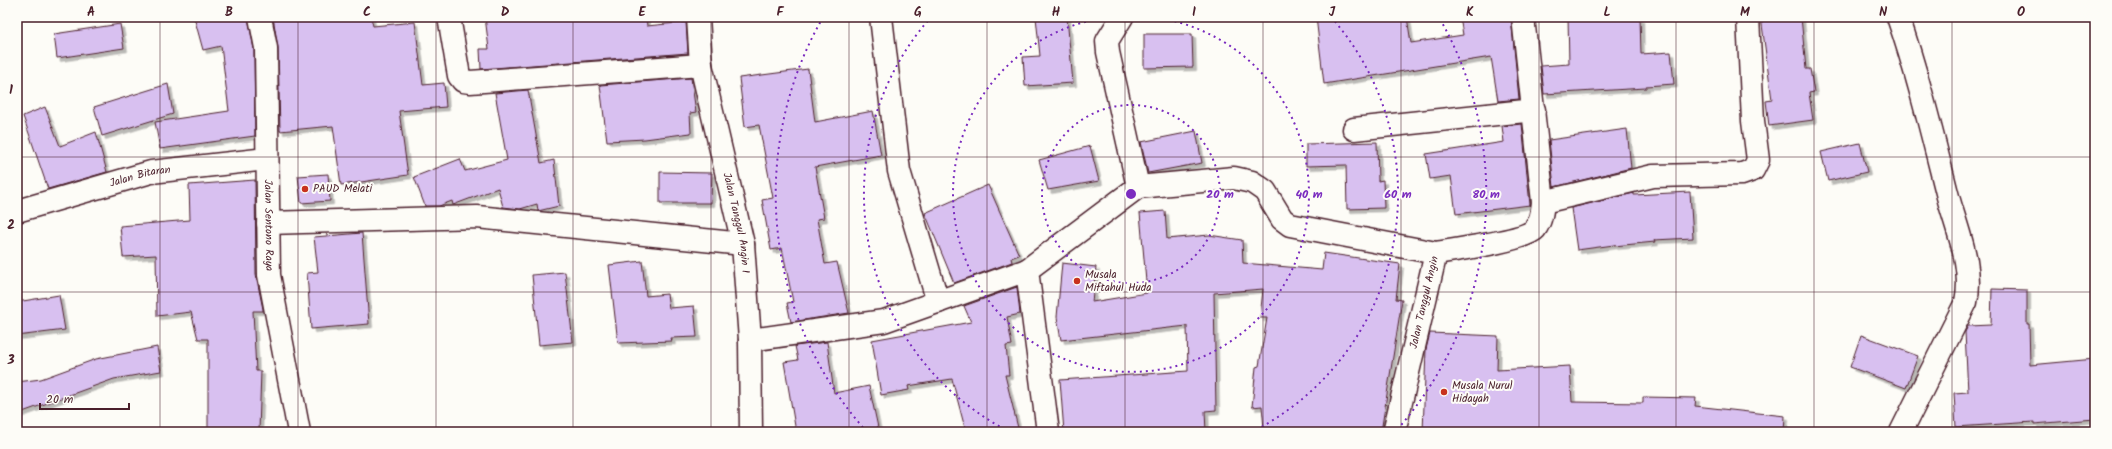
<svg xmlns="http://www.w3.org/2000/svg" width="2112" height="449" font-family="Kalam,sans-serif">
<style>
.building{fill:#d8c0f0;stroke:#4a1f2b;filter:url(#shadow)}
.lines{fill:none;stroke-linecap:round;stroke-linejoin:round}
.minor-casing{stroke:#4a1f2b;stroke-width:25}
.minor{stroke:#fdfcf7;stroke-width:22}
.grid{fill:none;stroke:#4a1f2b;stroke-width:1;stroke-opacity:0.55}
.ring{fill:none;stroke:#7b2cbf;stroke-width:2;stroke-dasharray:2 4}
.poi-dot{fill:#c8321e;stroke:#fdfcf7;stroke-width:1.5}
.labels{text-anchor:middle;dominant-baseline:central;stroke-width:4;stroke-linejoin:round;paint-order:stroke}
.street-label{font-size:11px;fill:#4a1f2b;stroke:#fdfcf7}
.poi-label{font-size:11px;fill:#4a1f2b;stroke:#fdfcf7;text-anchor:start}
.centre{fill:#7b2cbf;stroke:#fdfcf7;stroke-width:2}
.ring-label{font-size:12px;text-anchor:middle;font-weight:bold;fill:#7b2cbf;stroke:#fdfcf7;stroke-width:4;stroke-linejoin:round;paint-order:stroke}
.neatline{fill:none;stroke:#4a1f2b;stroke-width:1.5}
.grid-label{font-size:13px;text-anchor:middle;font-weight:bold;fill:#4a1f2b}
</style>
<defs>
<filter id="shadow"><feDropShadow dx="3.5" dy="3.5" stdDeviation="0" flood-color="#0004"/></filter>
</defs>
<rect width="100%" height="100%" fill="#fdfcf7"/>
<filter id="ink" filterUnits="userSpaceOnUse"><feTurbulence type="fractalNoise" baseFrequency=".025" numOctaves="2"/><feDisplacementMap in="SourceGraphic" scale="8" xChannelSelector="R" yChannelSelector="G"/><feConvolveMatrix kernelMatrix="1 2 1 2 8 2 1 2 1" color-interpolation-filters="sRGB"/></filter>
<g filter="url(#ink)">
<!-- building -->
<g class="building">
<path d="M194 17H248L254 49 255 136 160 149 155 122 229 111 221 46 203 50Z"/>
<path d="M273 17H371L373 26 415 22 423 85 444 83 446 107 399 111 408 175 341 185 333 126 280 131 278 48Z"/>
<path d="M485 17H646L647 26 686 22 688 53 481 69 480 49H489Z"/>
<path d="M1036 17H1067L1073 83 1025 86 1023 57 1040 56Z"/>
<path d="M1316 17H1407L1411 43 1463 35 1460 17H1511L1519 99 1498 101 1491 57 1324 84Z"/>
<path d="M1568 17H1640L1641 54 1671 52 1674 84 1646 86V88L1544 94 1541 66 1569 64Z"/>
<path d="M1761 17H1801L1806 69H1810L1814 92 1809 93 1813 120 1769 126 1766 101 1772 100Z"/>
<path d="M120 24 124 48 57 58 54 34Z"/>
<path d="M1144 34H1192L1193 67 1144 68Z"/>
<path d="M808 69 815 122 873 111 881 155 815 167 824 218 817 219 825 264 837 262 849 313 791 322 787 303 793 302 782 248 771 250 762 200 773 198 759 125 745 127 739 78Z"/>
<path d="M691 78 696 112 690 113 691 133 645 139 607 141 600 85Z"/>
<path d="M168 84 173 114 102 136 94 107Z"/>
<path d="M528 90 541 163 554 160 559 206 538 211 537 204 520 209 503 207 498 188 453 205 452 201 439 206H425L414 177 460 159 465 171 507 160 495 93Z"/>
<path d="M45 107 60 146 96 132 107 172 48 189 23 116Z"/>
<path d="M1522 124 1530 205 1456 214 1451 176 1430 179 1426 154 1504 142 1502 126Z"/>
<path d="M1627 129 1631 168 1554 187 1549 140Z"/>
<path d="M1196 131 1202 163 1148 173 1141 142Z"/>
<path d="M1377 142 1378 181 1383 180 1384 208 1347 209 1346 165 1306 166V144Z"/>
<path d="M1860 143 1867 172 1828 181 1821 152Z"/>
<path d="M1090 146 1099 181 1048 190 1039 160Z"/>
<path d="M660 172 712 173 711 203H660Z"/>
<path d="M328 174 330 201 301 203 298 176Z"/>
<path d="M255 180 256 275 263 309V311H253L256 371H261L259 431 208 432V339H198L191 312 157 316 156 255 123 257 120 226 190 220 189 185Z"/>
<path d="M988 185 1019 255 1011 258 1012 262 954 283 925 213Z"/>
<path d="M1690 192 1693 238 1654 240 1655 242 1614 246V245L1577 250 1571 208 1634 193V195Z"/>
<path d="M1165 211 1167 239 1209 235 1242 240 1243 263 1322 270 1324 253 1400 264 1396 299 1402 300 1381 432H1281L1264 429 1262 406 1252 407 1256 367 1259 366 1267 318H1260L1263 289 1214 293 1216 410 1205 411 1206 432H1064L1060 380 1188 371 1187 326 1061 340 1057 317 1062 263 1096 267 1092 302 1147 293 1140 213Z"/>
<path d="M362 233 369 324 311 329 307 273 318 272 314 237Z"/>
<path d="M642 261 646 296 667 294 669 308 694 306 697 337 671 338 672 341 618 343 609 265Z"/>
<path d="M565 272 573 342 539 345 532 275Z"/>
<path d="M1017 287 1020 314 1007 317 1012 345 1006 346 1009 375H1005L1019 432H966L952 379 908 386 909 390 881 395 872 340 971 322 964 306Z"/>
<path d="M1992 289 2027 290V324H2029L2030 365 2095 359V419L2034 424V422L1956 427 1954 393 1968 392 1965 332 1968 326 1991 325Z"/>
<path d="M59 295 65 330 17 336V302Z"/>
<path d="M1430 333 1498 336 1497 370 1570 366 1572 402 1643 403V397L1696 398 1695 406 1785 416 1784 432H1423L1426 349Z"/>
<path d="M1861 335 1918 356 1906 388 1850 367Z"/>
<path d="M827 342 834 393 869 386 879 432H796L784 362 798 360 795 346Z"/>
<path d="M157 347 161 371 114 379 17 414V382L41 379 96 359Z"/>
</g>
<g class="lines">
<defs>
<g id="minor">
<path id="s1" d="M260 17 266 48 269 275 299 432"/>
<path d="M449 17 459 76 463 81 470 82 701 65"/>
<path id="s2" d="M698 17 701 65 743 244 750 340 751 432"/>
<path d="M881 17 899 171 938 302"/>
<path d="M1122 17 1107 41 1108 52 1138 187"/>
<path d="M1898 17C1918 75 1932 134 1947 193 1956 229 1974 265 1966 302L1901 432"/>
<path d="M1354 129 1534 110"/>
<path d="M1543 202 1653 176 1742 174 1753 170 1758 160 1753 121 1748 17"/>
<path id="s3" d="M17 211 151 172 267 159"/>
<path d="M268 223 477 217 743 244"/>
<path d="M1027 270 1048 432"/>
<path d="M750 340 884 321 1027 270 1138 187 1234 178 1252 182 1265 191 1282 219 1290 225 1436 253"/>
<path id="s4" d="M1394 432 1436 253C1454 250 1526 240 1535 229 1541 221 1542 212 1543 202L1523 17"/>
</g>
</defs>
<!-- minor casing -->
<use href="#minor" class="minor-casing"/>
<!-- minor -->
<use href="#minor" class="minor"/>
</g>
</g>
<!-- grid -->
<path class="grid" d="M160 17V432M298 17V432M436 17V432M573 17V432M711 17V432M849 17V432M987 17V432M1125 17V432M1263 17V432M1401 17V432M1539 17V432M1676 17V432M1814 17V432M1952 17V432M17 157H2095M17 292H2095"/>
<!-- distance rings -->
<g class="ring">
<circle cx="1131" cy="194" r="89"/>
<path d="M1151 17A178 178 0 1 1 1111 17"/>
<path d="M1010 432A267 267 0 0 1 931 17M1331 17A267 267 0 0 1 1252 432"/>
<path d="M867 432A355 355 0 0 1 822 19M1440 19A355 355 0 0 1 1395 432"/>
</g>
<!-- markers -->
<g class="poi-dot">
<circle cx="305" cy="189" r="4"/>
<circle cx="1077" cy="281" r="4"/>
<circle cx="1444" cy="392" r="4"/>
</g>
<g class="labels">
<!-- street labels -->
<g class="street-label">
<text stroke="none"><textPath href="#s3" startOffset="128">Jalan Bitaran</textPath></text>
<text stroke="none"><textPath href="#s2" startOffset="210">Jalan Tanggul Angin I</textPath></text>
<text stroke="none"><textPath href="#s1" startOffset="209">Jalan Sentono Raya</textPath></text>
<text stroke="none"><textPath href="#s4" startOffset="133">Jalan Tanggul Angin</textPath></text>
</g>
<!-- poi labels -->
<g class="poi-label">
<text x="313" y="189">PAUD Melati</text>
<text x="1085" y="275">Musala<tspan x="1085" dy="13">Miftahul Huda</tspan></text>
<text x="1452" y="386">Musala Nurul<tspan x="1452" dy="13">Hidayah</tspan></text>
</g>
</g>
<circle cx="1131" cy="194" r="6" class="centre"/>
<g class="ring-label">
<text x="1220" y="198">20 m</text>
<text x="1309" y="198">40 m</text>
<text x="1398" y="198">60 m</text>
<text x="1486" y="198">80 m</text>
</g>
<!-- margin -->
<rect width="2112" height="449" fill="none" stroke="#fdfcf7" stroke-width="44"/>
<!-- scale -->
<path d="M40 403v6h89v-6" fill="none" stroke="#4a1f2b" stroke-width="2"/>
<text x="46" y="403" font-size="12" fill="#4a1f2b" stroke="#fdfcf7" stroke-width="3" paint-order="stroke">20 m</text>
<rect x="22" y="22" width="2068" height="405" class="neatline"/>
<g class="grid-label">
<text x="91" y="16">A</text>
<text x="229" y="16">B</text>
<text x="367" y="16">C</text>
<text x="505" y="16">D</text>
<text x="642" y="16">E</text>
<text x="780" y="16">F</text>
<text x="918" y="16">G</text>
<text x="1056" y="16">H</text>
<text x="1194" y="16">I</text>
<text x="1332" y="16">J</text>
<text x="1470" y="16">K</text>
<text x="1607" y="16">L</text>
<text x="1745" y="16">M</text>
<text x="1883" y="16">N</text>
<text x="2021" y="16">O</text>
<text x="11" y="94">1</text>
<text x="11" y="229">2</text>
<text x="11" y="364">3</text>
</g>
</svg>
